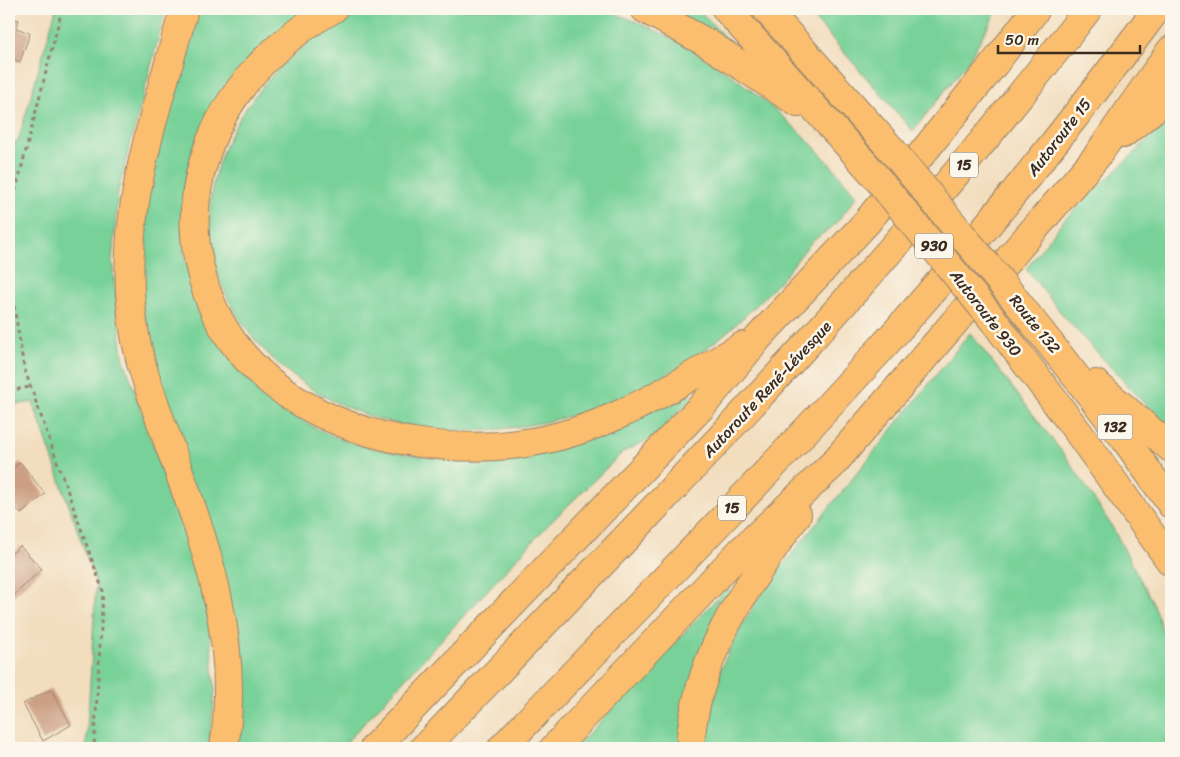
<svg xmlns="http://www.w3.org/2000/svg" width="1180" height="757" font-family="Sriracha,sans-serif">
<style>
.green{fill:#77d198;stroke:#597e5b}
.building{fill:#cc9f83}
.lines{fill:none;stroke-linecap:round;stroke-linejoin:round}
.motorway-casing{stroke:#96846e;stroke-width:30}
.path{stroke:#96846e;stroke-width:3;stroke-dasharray:4 4;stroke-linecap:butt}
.motorway{stroke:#fabe6e;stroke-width:28}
.motorway-bridge-casing{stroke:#96846e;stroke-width:30;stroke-linecap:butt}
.motorway-bridge{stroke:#fabe6e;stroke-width:28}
.labels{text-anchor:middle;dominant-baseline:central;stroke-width:5;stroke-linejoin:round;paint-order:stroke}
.shield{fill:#fbf7ec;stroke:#75685c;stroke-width:1}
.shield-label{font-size:15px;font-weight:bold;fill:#3b2a1e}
.street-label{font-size:16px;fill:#3b2a1e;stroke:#fbf7ec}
</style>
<rect width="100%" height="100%" fill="#fbf7ec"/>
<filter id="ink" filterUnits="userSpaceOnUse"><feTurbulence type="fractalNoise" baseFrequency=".02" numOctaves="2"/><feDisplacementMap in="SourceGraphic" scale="10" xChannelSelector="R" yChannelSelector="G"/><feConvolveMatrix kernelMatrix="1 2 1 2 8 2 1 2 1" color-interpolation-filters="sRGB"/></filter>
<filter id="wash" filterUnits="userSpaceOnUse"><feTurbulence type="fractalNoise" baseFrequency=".0096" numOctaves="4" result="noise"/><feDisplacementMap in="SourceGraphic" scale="20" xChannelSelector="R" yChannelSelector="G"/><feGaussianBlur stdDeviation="1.12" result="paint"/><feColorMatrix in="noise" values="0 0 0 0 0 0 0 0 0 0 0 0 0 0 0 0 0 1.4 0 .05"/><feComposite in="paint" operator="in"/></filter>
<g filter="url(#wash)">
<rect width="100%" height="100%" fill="#f2ddbd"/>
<!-- green -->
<g class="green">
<path d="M56 9H166L118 191 112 262 123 357 198 574 209 623 215 691 209 748H86L96 584 33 402 9 406V143L18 141Z"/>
<path d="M195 9H308C285 33 262 57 240 81 230 91 216 102 209 114 203 124 197 136 194 147 155 265 214 380 324 432 351 445 382 451 412 455 430 458 451 461 470 460 490 458 516 446 535 440 586 424 636 409 687 393L692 398 654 437 623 452 547 526 341 748H236L240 691 152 362C146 328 137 293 139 257 144 172 172 90 195 9Z"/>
<path d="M370 9H601C674 31 743 78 798 131 820 151 838 174 857 196 849 206 841 218 832 227 825 233 816 237 810 244 801 253 794 265 785 275 758 305 727 335 693 358 617 410 524 438 431 429 271 414 145 260 245 110 276 64 318 28 370 9Z"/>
<path d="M668 9H698L735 48Z"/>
<path d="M806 9H998L967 63 913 131Z"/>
<path d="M1171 118V432L1067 320 1026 269 1064 220Z"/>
<path d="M970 333 1069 461 1111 525 1153 603 1171 657V748H706L707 718 716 680 735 637 765 587Z"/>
<path d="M726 589 733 593 679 748H575Z"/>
</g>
<g id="blocks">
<!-- building -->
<g class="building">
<path d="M9 17 19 20 16 28 30 33 20 62 9 58Z"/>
<path d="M20 462 45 494 21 514 9 499V472Z"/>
<path d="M20 546 42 569 12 597 9 593V556Z"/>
<path d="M51 689 71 725 43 741 23 704Z"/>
</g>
</g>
</g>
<g filter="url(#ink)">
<use href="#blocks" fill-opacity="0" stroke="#96846e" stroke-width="1"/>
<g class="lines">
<defs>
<g id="motorway">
<path d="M184 9C152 129 108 237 141 363 182 495 245 605 224 748"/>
<path d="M333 9C276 41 227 90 206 154 194 190 191 226 199 263 227 407 389 460 519 444 602 434 672 388 742 346"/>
<path d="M645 9 707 43 798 103"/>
<path d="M726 9 872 172"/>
<path d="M766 9 892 150"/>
<path d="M1123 134 1171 95"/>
<path d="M1014 298 1125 439 1171 504"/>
<path d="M994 321 1078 432 1171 562"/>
<path d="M1096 384 1171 448"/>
<path d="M374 748 703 405 759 337 866 223 995 63 1036 9"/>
<path d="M424 748C654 509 887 273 1088 9"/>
<path d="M502 748C628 617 756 487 878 352 977 242 1069 127 1157 9"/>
<path d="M554 748 740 552 832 465 1097 156 1171 50"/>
<path d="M690 748C695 657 746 587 797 515"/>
</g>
</defs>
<!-- motorway casing -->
<use href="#motorway" class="motorway-casing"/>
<!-- path -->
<g class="path">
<path d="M62 9 15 193 10 232 9 275 24 368 103 591 94 748"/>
<path d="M9 391 30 387"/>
</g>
<!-- motorway -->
<use href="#motorway" class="motorway"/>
<defs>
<g id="motorway-bridge">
<path d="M892 150 1014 298"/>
<path d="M872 172 994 321"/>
</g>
</defs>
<!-- motorway-bridge casing -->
<use href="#motorway-bridge" class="motorway-bridge-casing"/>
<!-- motorway-bridge -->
<use href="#motorway-bridge" class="motorway-bridge"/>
</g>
</g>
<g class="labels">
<!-- shield labels -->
<g class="shield">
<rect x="950" y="152.5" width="28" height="25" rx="4"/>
<rect x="915" y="233.5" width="38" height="25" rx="4"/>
<rect x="1097.5" y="414.5" width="35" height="25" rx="4"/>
<rect x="718" y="495.5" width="28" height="25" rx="4"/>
</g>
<g class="shield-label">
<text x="964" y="165">15</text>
<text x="934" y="246">930</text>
<text x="1115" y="427">132</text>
<text x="732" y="508">15</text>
</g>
<!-- street labels -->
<g class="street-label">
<text transform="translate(1059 137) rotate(-52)">Autoroute 15</text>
<text transform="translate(986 313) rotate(52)">Autoroute 930</text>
<text transform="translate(1035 324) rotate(51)">Route 132</text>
<text transform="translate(767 389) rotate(-47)">Autoroute René-Lévesque</text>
</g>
</g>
<!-- margin -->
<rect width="1180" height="757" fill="none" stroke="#fbf7ec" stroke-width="30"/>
<!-- scale -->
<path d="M998 45v8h142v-8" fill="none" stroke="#3b2a1e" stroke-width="2.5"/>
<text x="1005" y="45" font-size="15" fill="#3b2a1e" stroke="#fbf7ec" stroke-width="4" paint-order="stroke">50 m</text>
</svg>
